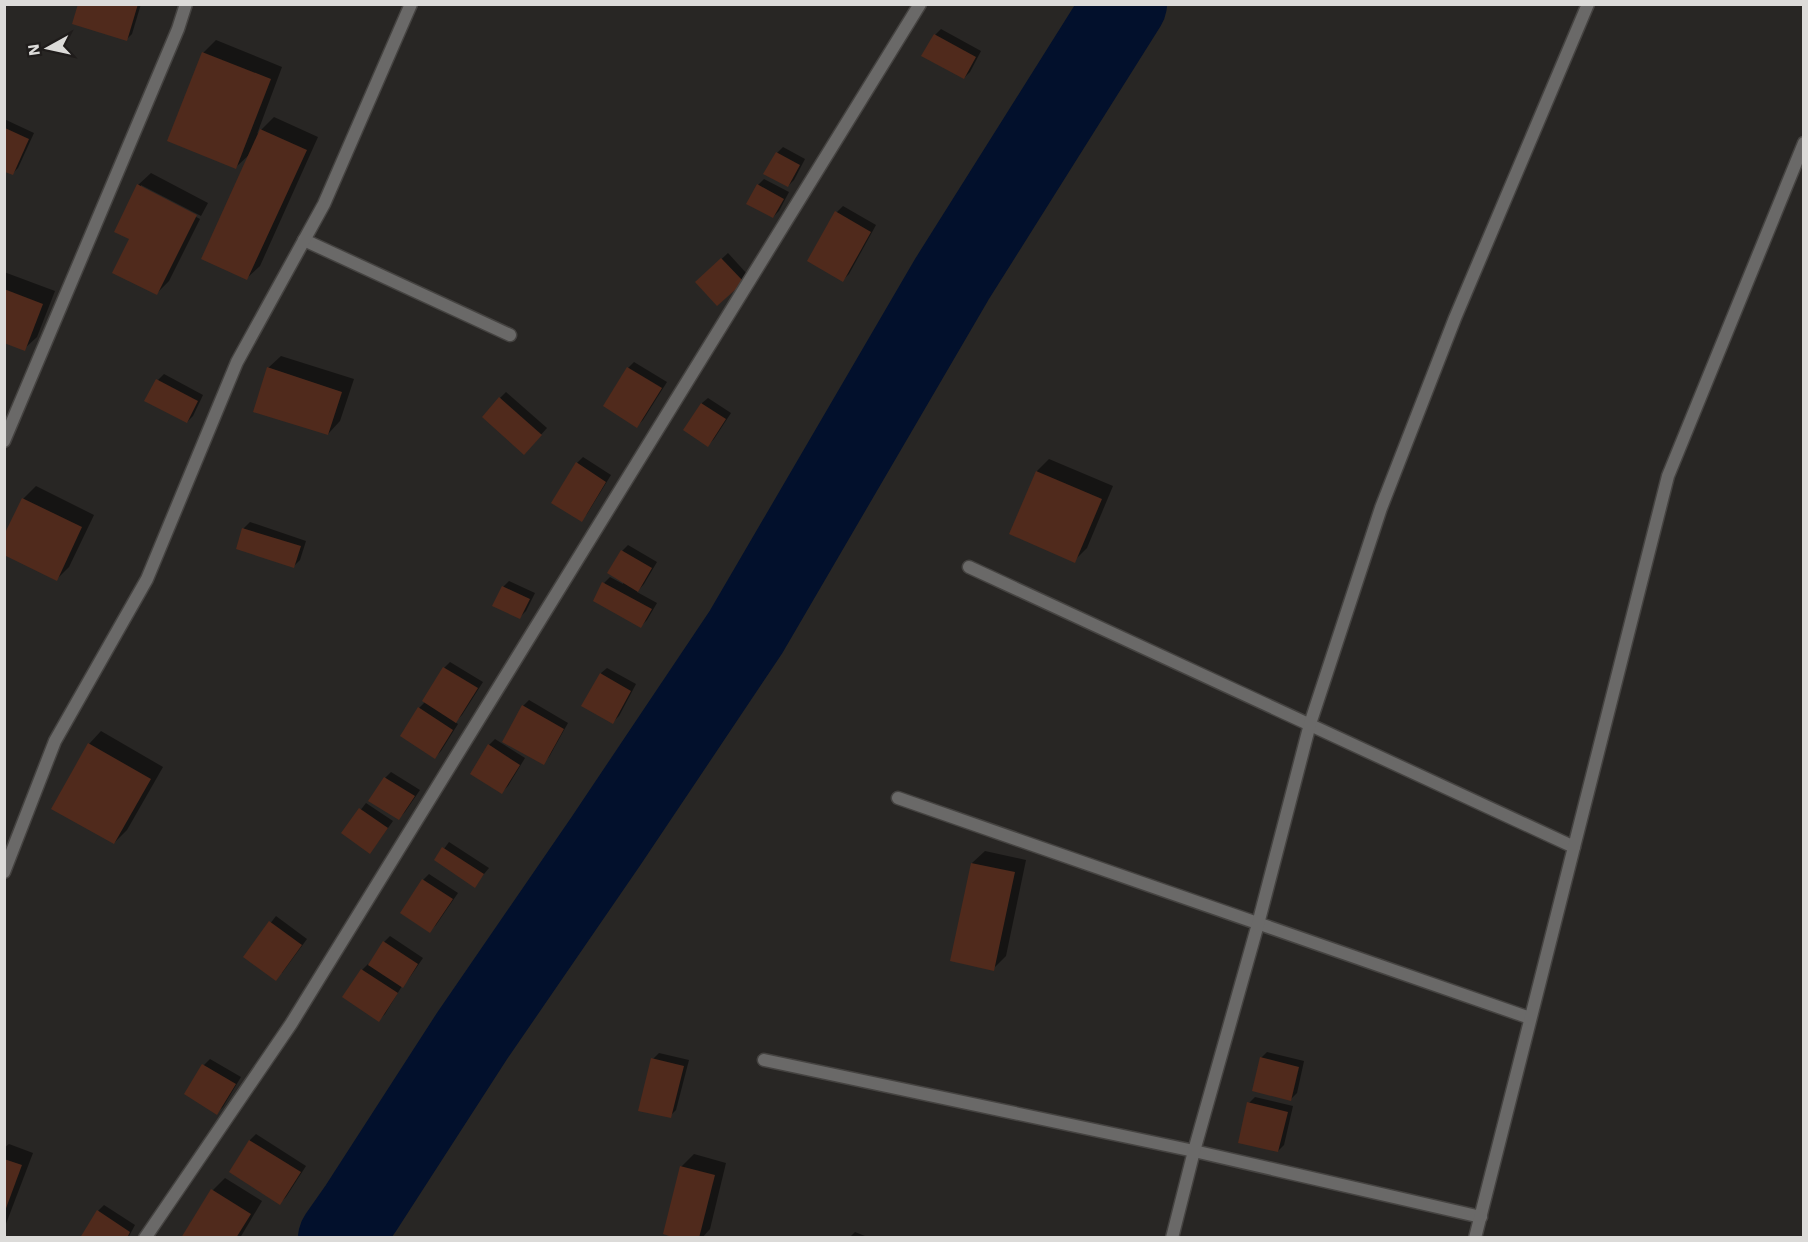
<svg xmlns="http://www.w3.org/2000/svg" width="1808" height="1242" font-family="'Work Sans',sans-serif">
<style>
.shadow{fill:#0007}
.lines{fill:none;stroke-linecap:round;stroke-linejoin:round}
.river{stroke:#02102c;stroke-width:84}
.building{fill:#502a1c}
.minor-casing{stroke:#454341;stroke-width:15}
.minor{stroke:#6a6968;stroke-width:12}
</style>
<rect width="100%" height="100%" fill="#282624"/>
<!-- shadow -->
<g class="shadow">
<path d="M80 4H141L132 34 126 40Z"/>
<path d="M941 29 981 51 970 72 964 78 935 35Z"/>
<path d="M216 40 282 67 257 134 274 117 318 137 260 266 247 278 250 154 236 167 203 53Z"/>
<path d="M4 119 34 133 18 168 12 174 4 170Z"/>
<path d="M783 147 805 159 794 180 788 186 777 153Z"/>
<path d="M151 173 208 203 201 216 141 185V188L200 219 169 281 157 293 131 239 138 185Z"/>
<path d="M764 179 789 192 779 211 773 217 758 185Z"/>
<path d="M843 206 876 225 849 274 843 280 837 212Z"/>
<path d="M728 253 748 275 742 280 697 282Z"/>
<path d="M4 272 55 291 37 337 24 349 4 341Z"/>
<path d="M281 356 354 379 340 421 328 434 268 368Z"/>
<path d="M634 362 667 382 643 420 637 426 605 406 628 368Z"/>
<path d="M164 374 203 395 193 416 187 422 158 380Z"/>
<path d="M506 392 547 428 530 447 500 398Z"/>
<path d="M708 398 731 413 714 439 708 445 685 430 702 403Z"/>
<path d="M583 457 611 475 587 514 581 520 577 463Z"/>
<path d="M1049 459 1113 486 1087 548 1074 561 1011 533 1037 471Z"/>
<path d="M36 486 94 515 69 567 57 579 23 499Z"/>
<path d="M250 522 306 541 300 560 294 566 238 548 244 528Z"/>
<path d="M628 545 657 562 644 584 637 592 657 603 647 620 641 626 604 583 610 577 623 584 624 582 622 551Z"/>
<path d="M509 581 535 593 526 611 520 617 503 587Z"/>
<path d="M450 662 483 682 462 715 455 722 458 724 441 751 435 757 419 708 425 702 424 701 444 668Z"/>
<path d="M607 668 636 684 619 716 613 722 601 673Z"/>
<path d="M529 700 568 723 549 757 543 763 523 706Z"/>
<path d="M101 731 163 767 127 830 114 843 89 744Z"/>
<path d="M495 739 525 758 508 786 502 792 489 745Z"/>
<path d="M391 772 420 790 405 812 399 818 385 778Z"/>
<path d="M366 803 393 821 375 846 343 833Z"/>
<path d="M449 842 489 868 474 886 436 860Z"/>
<path d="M985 851 1026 860 1006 956 993 969 972 863Z"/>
<path d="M429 874 458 893 436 925 430 931 423 880Z"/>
<path d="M276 916 307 939 282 973 245 956Z"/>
<path d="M390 936 423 958 408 980 402 986 385 1014 379 1020 362 970 368 964 370 965 384 942Z"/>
<path d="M1267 1052 1304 1061 1297 1093 1291 1099 1261 1058Z"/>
<path d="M659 1053 689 1060 676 1110 670 1116 653 1059Z"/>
<path d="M210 1059 241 1077 223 1107 217 1113 186 1094 204 1065Z"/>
<path d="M1255 1097 1293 1106 1284 1145 1278 1151 1249 1103Z"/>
<path d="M256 1134 306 1166 286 1197 280 1203 231 1171 250 1140Z"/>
<path d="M9 1144 33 1153 4 1229V1148Z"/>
<path d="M694 1154 726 1163 710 1229 702 1238H681V1167Z"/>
<path d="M225 1178 262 1201 240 1238H183L213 1190Z"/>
<path d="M104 1205 135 1225 128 1238H82L98 1211Z"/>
<path d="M855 1232 870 1238H849Z"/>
</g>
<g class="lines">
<!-- river -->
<path class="river" d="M340 1238 361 1208 472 1036 606 841 746 632 952 279 1125 4"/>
</g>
<!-- building -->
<g class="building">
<path d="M78 4H138L127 41 72 24Z"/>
<path d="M934 34 976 57 964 79 921 56Z"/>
<path d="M202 52 271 79 236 169 167 141Z"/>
<path d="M5 128 29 139 13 175 5 172Z"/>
<path d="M260 129 307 150 247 280 201 259Z"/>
<path d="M776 152 800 165 788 187 763 174Z"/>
<path d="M137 184 197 215 157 295 112 273 129 239 114 232Z"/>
<path d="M757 184 784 199 773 218 746 204Z"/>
<path d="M835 211 871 232 843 282 807 261Z"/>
<path d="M721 258 744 282 717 306 695 282Z"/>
<path d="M4 289 43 304 25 351 4 343Z"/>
<path d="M267 367 342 392 328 435 253 412Z"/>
<path d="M627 367 662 388 637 428 603 406Z"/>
<path d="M156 379 198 401 187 423 144 401Z"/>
<path d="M499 397 542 435 524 455 482 417Z"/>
<path d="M701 403 726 419 708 447 683 430Z"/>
<path d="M576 462 606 482 582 522 551 503Z"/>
<path d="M1036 471 1102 499 1075 563 1009 534Z"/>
<path d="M22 498 82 527 57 581 4 555V535Z"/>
<path d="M242 528 301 546 294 568 236 549Z"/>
<path d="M621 550 652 568 638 592 607 573Z"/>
<path d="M602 582 652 609 641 628 593 601Z"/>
<path d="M502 586 530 599 520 619 492 606Z"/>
<path d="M443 667 478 688 456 723 422 701Z"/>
<path d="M600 673 631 691 613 724 581 706Z"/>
<path d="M522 705 564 729 544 765 502 742Z"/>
<path d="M418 707 453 730 435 759 400 736Z"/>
<path d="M88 743 151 779 114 844 51 809Z"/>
<path d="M488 744 520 765 502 794 470 774Z"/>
<path d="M384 777 415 796 399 820 368 801Z"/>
<path d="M359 808 388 828 370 854 341 833Z"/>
<path d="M442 847 484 874 475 888 434 860Z"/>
<path d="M971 863 1015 872 994 971 950 961Z"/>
<path d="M422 879 453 899 430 933 400 913Z"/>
<path d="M269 921 302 945 276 981 243 957Z"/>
<path d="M383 941 418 964 403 988 368 965Z"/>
<path d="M361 969 398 993 379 1022 342 997Z"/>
<path d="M1260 1057 1299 1067 1291 1101 1252 1091Z"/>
<path d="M651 1058 684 1066 671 1118 638 1111Z"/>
<path d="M202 1064 236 1084 217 1115 184 1094Z"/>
<path d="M1247 1102 1288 1112 1278 1152 1238 1143Z"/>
<path d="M249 1140 301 1172 280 1205 229 1172Z"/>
<path d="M4 1159 22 1165 5 1211 4 1210Z"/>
<path d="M680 1166 715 1175 699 1238H675L663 1234Z"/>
<path d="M211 1189 251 1214 236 1238H181Z"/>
<path d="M97 1210 130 1232 127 1238H80Z"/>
</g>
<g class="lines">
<defs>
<g id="minor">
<path d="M304 240 510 335"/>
<path d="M4 441 178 29 186 4"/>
<path d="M969 567 1574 847"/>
<path d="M898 798 1530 1018"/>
<path d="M4 872 55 741 147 579 237 362 324 204 411 4"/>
<path d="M764 1060 1194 1151 1481 1217"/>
<path d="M145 1238 291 1024 920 4"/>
<path d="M1172 1238 1194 1151 1258 924 1310 724 1381 508 1455 318 1588 4"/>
<path d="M1475 1238 1668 476 1804 143"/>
</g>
</defs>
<!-- minor casing -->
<use href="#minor" class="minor-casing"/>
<!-- minor -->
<use href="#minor" class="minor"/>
</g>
<!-- border -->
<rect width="1808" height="1242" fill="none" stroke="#dcdbd9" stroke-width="12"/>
<!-- north arrow -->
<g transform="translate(48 48) rotate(262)" stroke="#1f1c1b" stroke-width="4.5" paint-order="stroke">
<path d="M0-4.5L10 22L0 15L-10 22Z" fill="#dcdbd9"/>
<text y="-9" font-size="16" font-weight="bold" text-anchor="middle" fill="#dcdbd9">N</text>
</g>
</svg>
